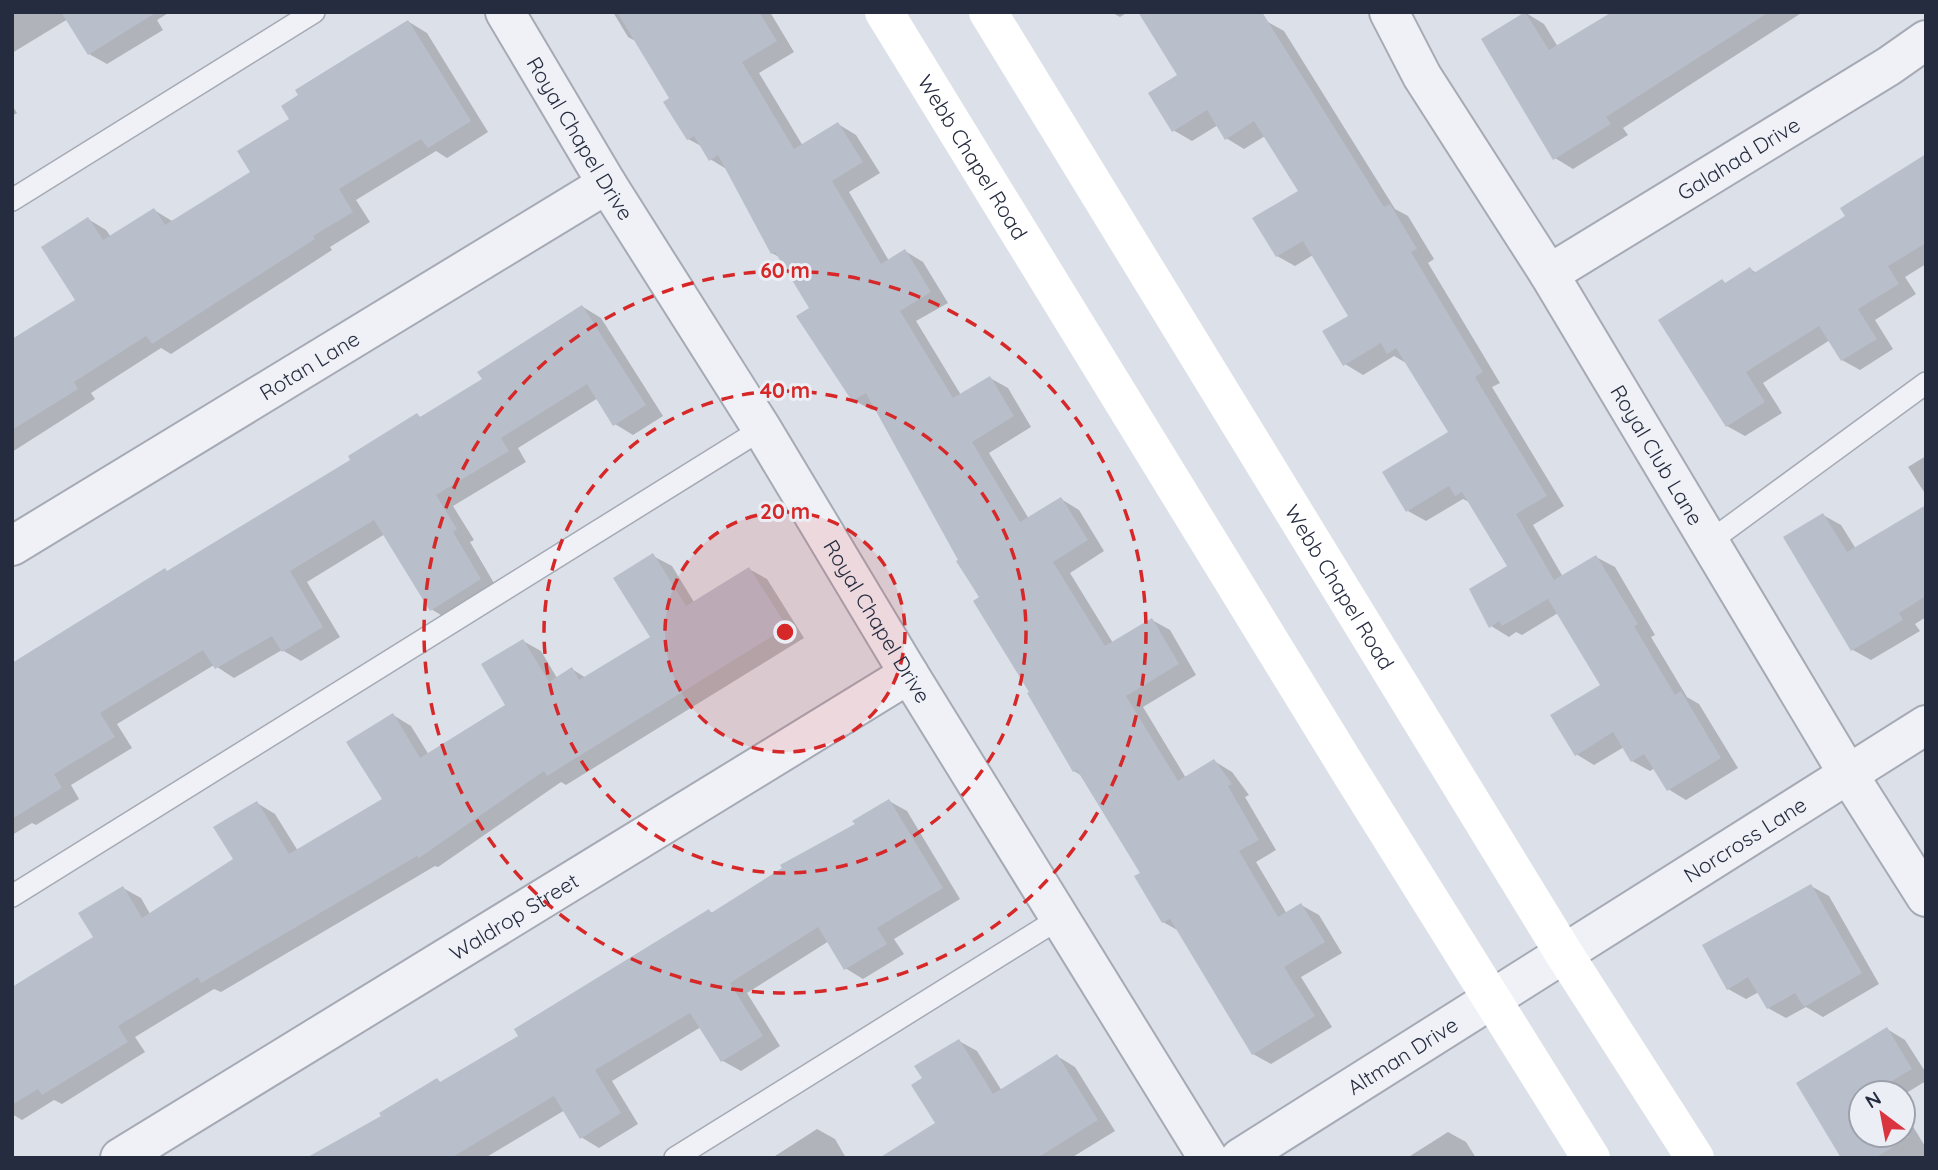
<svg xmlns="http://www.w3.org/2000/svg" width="1938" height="1170" font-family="Quicksand,sans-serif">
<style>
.shadow{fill:#0003}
.building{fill:#b9becb}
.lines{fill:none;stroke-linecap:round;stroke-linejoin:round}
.lane-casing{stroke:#a5aab5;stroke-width:24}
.street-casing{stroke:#a5aab5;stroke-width:42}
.lane{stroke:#eff1f6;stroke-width:21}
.street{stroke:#eff1f6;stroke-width:38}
.secondary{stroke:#fff;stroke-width:38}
.ring{fill:none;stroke:#d62828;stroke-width:3.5;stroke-dasharray:12 9}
.labels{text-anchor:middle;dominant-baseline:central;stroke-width:6;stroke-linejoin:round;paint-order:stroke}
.street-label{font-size:21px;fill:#252c3f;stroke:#ebeff5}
.centre{fill:#d62828;stroke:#ebeff5;stroke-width:3.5}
.ring-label{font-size:21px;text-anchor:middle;font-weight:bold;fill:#d62828;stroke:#ebeff5;stroke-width:6;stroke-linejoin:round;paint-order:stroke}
</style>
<rect width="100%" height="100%" fill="#dce0e8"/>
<!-- shadow -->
<g class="shadow">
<path d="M12 12H170L157 20 163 30 107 64 89 54 68 19 12 53Z"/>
<path d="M613 12H770L794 52 759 73 803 146 838 124 856 135 880 173 849 192 889 261 905 251 923 262 948 303 916 321 961 395 990 378 1008 388 1031 427 989 453 1029 519 1061 499 1079 510 1104 551 1070 573 1113 643 1152 620 1170 630 1196 675 1143 707 1186 778 1214 761 1232 772 1249 795 1245 797 1276 850 1256 862 1287 914 1301 905 1319 915 1342 953 1301 977 1332 1027 1271 1064 1253 1054 1179 931 1163 922 1142 874 1082 776 1074 771 876 408 872 410 853 400 811 308 781 258 772 253 728 170 710 159 703 147 688 139 671 99 637 42 628 37Z"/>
<path d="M1111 12H1128L1120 17Z"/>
<path d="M1615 12H1803L1623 128 1628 135 1573 169 1555 158 1483 39 1526 13 1544 24 1558 47Z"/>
<path d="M1266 21 1284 31 1395 209 1408 216 1434 259 1428 263 1500 383 1492 387 1564 506 1533 525 1563 577 1596 557 1615 567 1655 635 1651 637 1687 697 1699 704 1738 768 1686 800 1668 789 1655 768 1650 771 1632 761 1624 747 1594 765 1576 754 1602 686 1558 613 1522 635 1516 632 1509 637 1491 626 1510 566 1471 503 1463 499 1426 521 1408 511 1450 433 1406 363 1394 356 1363 375 1345 364 1350 316 1313 255 1295 266 1277 256 1300 192 1265 136 1244 149 1226 138 1218 125 1192 141 1173 130 1179 75Z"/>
<path d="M409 22 427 33 488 132 447 158 436 151 356 200 370 222 330 247 332 250 171 354 161 348 91 393 95 399 12 452V341L77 301 88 219 106 230 111 237 154 210 172 221 253 172 291 119Z"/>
<path d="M12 105 17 113 12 116Z"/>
<path d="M1926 156V264L1905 277 1916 294 1875 320 1893 349 1860 370 1842 360 1830 340 1763 383 1782 413 1745 436 1727 426 1722 281 1727 284 1750 269 1757 273 1848 217Z"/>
<path d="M583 307 601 318 663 416 633 435 615 424 598 398 518 448 526 462 453 506 474 540 470 542 498 590 449 620 431 609 385 534 307 582 340 637 301 661 282 650 234 678 214 665 117 724 132 748 71 785 79 799 36 825 32 823 12 835V679L168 572 353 461 417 415 422 418 484 380Z"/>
<path d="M1926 456V495L1908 467Z"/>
<path d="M1926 507V617L1915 624 1920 631 1871 660 1853 650 1823 515 1841 525 1856 549Z"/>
<path d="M653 556 672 566 694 602 749 569 767 579 804 638 566 785 561 782 438 867 435 866 221 992 214 989 135 1037 145 1052 62 1104 54 1100 22 1120 12 1114V1016L95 937 123 888 141 898 150 914 235 860 257 803 275 814 298 851 384 799 393 715 411 726 429 755 508 706 523 641 541 651 557 678 572 669 586 678 653 638Z"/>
<path d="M889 801 907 811 960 899 894 939 904 954 863 979 845 968 829 941 747 993 780 1046 741 1071 723 1061 701 1027 612 1081 638 1124 599 1148 581 1137 565 1110 485 1158H313L384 1116 437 1080 442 1083 521 1036 709 911 714 914 857 825Z"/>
<path d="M1811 886 1829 896 1879 984 1823 1017 1806 1007 1786 1018 1768 1008 1759 992 1746 999 1728 989Z"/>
<path d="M1887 1029 1905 1040 1926 1073V1081L1903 1095V1093H1861V1135H1903V1110L1926 1148V1158H1843L1798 1083Z"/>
<path d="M959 1041 977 1051 1002 1091 1057 1056 1075 1067 1115 1131 1071 1158H883L937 1124 924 1079Z"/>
<path d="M817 1129 835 1139 846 1158H772Z"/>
<path d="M1448 1132 1466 1142 1476 1158H1407Z"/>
</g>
<!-- building -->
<g class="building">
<path d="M61 12H157L88 55Z"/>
<path d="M617 12H759L777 41 742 62 794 149 838 122 863 162 832 181 881 264 905 249 931 292 900 311 953 398 990 376 1014 416 972 442 1020 522 1061 497 1088 540 1053 562 1105 646 1152 618 1179 664 1126 696 1178 781 1214 759 1232 784 1228 786 1259 840 1239 851 1278 917 1301 903 1325 942 1284 967 1315 1016 1252 1055 1170 919 1162 923 1134 876 1140 873 1077 770 1073 772 1027 693 1029 692 973 601 979 597 956 561 958 560 866 393 852 401 796 316 809 308 775 252 771 254 718 155 709 161 694 136 687 140 663 102 669 98Z"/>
<path d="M1138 12H1262L1384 207 1390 204 1417 249 1411 252 1483 372 1475 377 1547 496 1516 514 1554 580 1596 555 1638 624 1634 626 1675 695 1681 691 1721 758 1667 791 1644 754 1631 762 1613 732 1575 756 1550 715 1600 685 1548 599 1502 626 1499 621 1489 628 1469 589 1507 566 1462 492 1455 496 1449 486 1406 512 1382 472 1448 432 1396 348 1387 354 1381 343 1343 366 1322 331 1348 316 1303 241 1276 257 1252 218 1298 191 1254 121 1225 140 1207 110 1172 132 1148 93 1177 75Z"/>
<path d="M1525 12 1549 50 1612 12H1769L1606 117 1611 124 1553 160 1481 39Z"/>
<path d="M408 20 471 121 428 148 421 139 339 189 353 212 313 236 315 239 152 344 146 336 74 382 78 389 12 430V339L75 300 41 247 88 217 103 240 154 208 165 225 250 172 237 151 289 119 281 106 298 95 295 90Z"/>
<path d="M1926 154V243L1888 266 1899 284 1858 309 1877 339 1841 361 1819 326 1746 372 1765 402 1726 427 1658 320 1722 279 1725 283 1750 267 1754 273 1845 216 1840 208Z"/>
<path d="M582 305 646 405 613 426 587 384 501 438 509 451 436 495 457 529 453 532 481 579 430 611 374 520 290 571 323 627 282 652 272 636 215 669 203 650 100 713 115 737 54 774 62 788 12 819V663L165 568 167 571 350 460 348 456 417 413 420 417 482 379 477 372Z"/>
<path d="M1926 505V596L1899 613 1903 620 1851 651 1783 537 1823 513 1847 552Z"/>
<path d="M653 553 686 606 749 567 787 627 547 776 544 771 419 858 417 856 201 983 198 977 118 1026 128 1042 42 1095 38 1089 12 1105V987L93 937 78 913 123 886 142 918 233 859 213 827 257 801 289 854 382 799 346 742 393 713 420 758 505 705 481 664 523 639 549 682 572 667 579 680 650 637 613 578Z"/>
<path d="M889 799 943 888 877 928 887 944 844 970 818 927 730 983 763 1036 721 1062 690 1013 595 1070 621 1113 580 1139 554 1096 451 1158H306L381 1116 379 1113 437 1078 440 1082 518 1036 514 1029 709 909 711 913 782 868 780 865 855 824 852 821Z"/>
<path d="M1811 884 1862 973 1804 1007 1795 993 1767 1009 1748 977 1727 990 1702 945Z"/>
<path d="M1887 1027 1912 1069 1879 1089 1882 1093H1861V1135H1903V1128L1909 1137 1875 1158H1841L1796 1083Z"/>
<path d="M959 1039 993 1094 1057 1054 1098 1120 1037 1158H879L935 1123 911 1085 922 1078 914 1066Z"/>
</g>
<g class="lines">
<defs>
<g id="lane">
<path d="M12 200 314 12"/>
<path d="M1709 542 1926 383"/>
<path d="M12 896 762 429"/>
<path d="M675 1158 1060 918"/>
</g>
<g id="street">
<path id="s1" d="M505 12 607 184 762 429 909 674 1208 1158"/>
<path id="s2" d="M1389 12 1422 76 1549 274 1848 774 1926 897"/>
<path id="s3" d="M1549 274 1889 66 1926 40"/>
<path id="s4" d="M12 546 607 184"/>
<path id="s5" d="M120 1158 909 674"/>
<path id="s6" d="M1240 1158 1926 725"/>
</g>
</defs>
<!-- lane casing -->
<use href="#lane" class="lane-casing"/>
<!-- street casing -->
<use href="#street" class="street-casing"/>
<!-- lane -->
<use href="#lane" class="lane"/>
<!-- street -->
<use href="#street" class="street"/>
<!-- secondary -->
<g class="secondary">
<path id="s7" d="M884 12 1352 775 1591 1158"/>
<path id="s8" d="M988 12 1563 952 1695 1158"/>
</g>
</g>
<!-- distance rings -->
<circle cx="785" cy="632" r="120" fill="#d62828" fill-opacity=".12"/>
<g class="ring">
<circle cx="785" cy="632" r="120"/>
<circle cx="785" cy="632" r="241"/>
<circle cx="785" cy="632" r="361"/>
</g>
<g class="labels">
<!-- street labels -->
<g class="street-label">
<text stroke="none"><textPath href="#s1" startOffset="147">Royal Chapel Drive</textPath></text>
<text stroke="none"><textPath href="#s7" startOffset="170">Webb Chapel Road</textPath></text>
<text stroke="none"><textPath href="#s3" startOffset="222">Galahad Drive</textPath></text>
<text stroke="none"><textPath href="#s4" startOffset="348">Rotan Lane</textPath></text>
<text stroke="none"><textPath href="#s2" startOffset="518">Royal Club Lane</textPath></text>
<text stroke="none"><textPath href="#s8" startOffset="674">Webb Chapel Road</textPath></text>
<text stroke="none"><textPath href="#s1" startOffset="714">Royal Chapel Drive</textPath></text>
<text stroke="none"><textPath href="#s6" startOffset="597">Norcross Lane</textPath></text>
<text stroke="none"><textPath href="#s5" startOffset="462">Waldrop Street</textPath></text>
<text stroke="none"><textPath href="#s6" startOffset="192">Altman Drive</textPath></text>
</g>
</g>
<circle cx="785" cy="632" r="10" class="centre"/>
<g class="ring-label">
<text x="785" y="278">60 m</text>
<text x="785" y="398">40 m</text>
<text x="785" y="519">20 m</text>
</g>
<!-- border -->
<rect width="1938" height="1170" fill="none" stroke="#252c3f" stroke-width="28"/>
<!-- north arrow -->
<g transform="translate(1882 1114) rotate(328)"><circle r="33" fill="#ebeff5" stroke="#9ca1ac" stroke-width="2"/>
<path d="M0-5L12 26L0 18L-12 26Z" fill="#d93440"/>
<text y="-10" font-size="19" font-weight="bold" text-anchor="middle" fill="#252c3f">N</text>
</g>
</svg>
